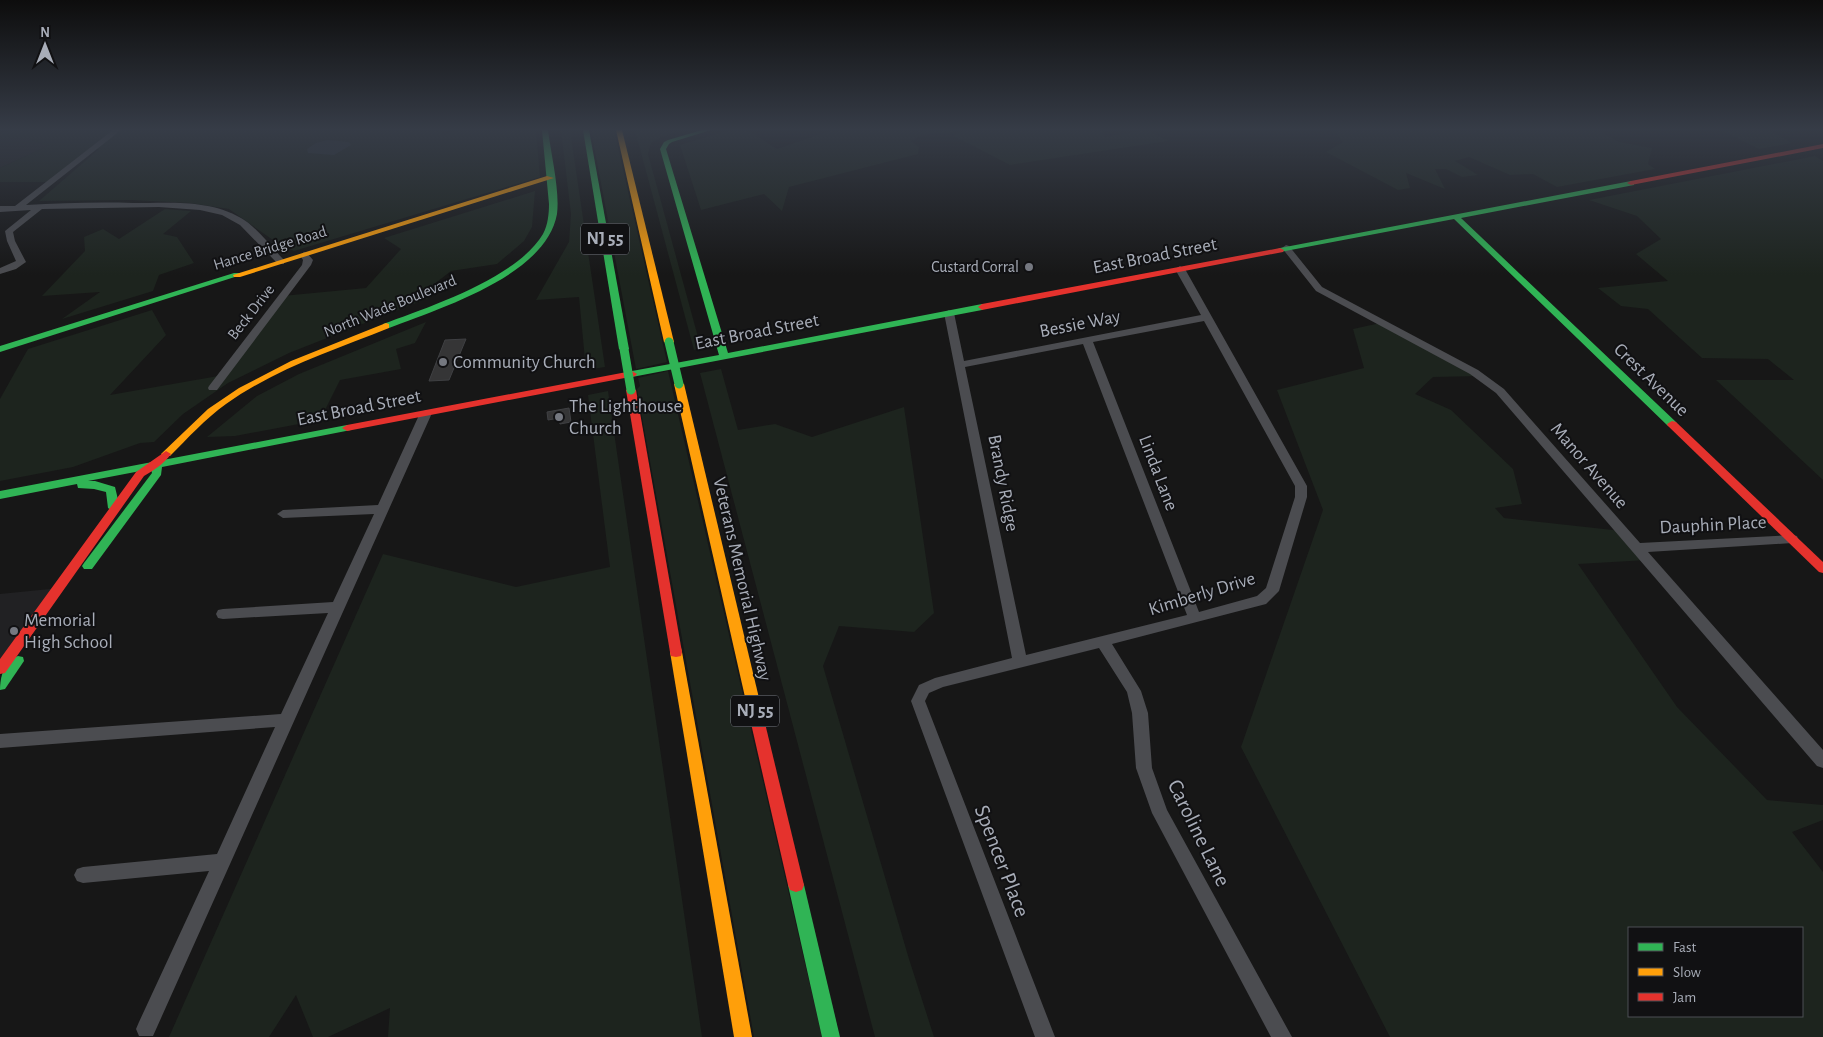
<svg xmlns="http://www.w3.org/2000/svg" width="1823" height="1037" font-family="'Alegreya Sans',sans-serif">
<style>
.built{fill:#212123}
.green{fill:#1d241e;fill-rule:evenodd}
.water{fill:#2a3239}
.building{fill:#353536;stroke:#3f4043}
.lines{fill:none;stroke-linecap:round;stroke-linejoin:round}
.street{fill:#4b4c50;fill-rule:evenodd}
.fast{fill:#30b455;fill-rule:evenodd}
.slow{fill:#ff9f0a;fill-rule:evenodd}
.jam{fill:#e5322d;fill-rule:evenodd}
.fast-bridge{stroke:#30b455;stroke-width:9}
.poi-dot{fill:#757880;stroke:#111113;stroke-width:2}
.labels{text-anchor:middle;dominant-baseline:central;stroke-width:4;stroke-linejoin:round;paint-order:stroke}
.far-street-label{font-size:16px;fill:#a8adb8;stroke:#111113}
.far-poi-label{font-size:16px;fill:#a8adb8;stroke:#111113;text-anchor:end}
.shield{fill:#111113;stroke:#7b7e86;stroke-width:1}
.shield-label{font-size:18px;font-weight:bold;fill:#a8adb8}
.street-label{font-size:19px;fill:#a8adb8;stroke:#111113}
.poi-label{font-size:19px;fill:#a8adb8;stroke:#111113;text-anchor:start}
.near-street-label{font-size:22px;fill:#a8adb8;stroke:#111113}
</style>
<rect width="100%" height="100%" fill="#171717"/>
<!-- built -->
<g class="built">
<path d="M27 138 48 146 0 168V139Z"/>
<path d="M60 588 0 669V594Z"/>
</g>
<!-- green -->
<g class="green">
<path d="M12 130H114L48 182H0V168L47 146 27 138 0 139V133Z"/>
<path d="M155 130H443L440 131 445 135 456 130H536L540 177 294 251 280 245 229 209 190 203 131 200 39 201 99 149H94L118 131Z"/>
<path d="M561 130H570L605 367 586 370 579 297 536 300 569 242 571 214Z"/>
<path d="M591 130H614L667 362 636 369Z"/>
<path d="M635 130H685L661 137 651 143 648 154 701 348 694 350Z"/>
<path d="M730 130H748L777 149 832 130H1101L1105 137 1147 130 1168 141 1010 165 954 136 961 131 922 135 911 141 919 147 918 154 789 187 782 211 764 194 701 210 680 145Z"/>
<path d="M1334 130H1597L1619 142 1652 148 1648 164 1655 169 1557 187 1533 174 1510 175 1469 157 1455 161 1478 175 1462 177 1446 169H1435L1445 189 1406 173 1410 188 1398 190 1326 152 1343 142Z"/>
<path d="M1721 130H1768L1792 143 1759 149Z"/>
<path d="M1815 156 1823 161V480L1716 380H1794L1768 359 1702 358 1648 309 1621 306 1598 288 1668 281 1636 254 1661 239 1637 216 1589 200Z"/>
<path d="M535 191 532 227 524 241 497 264 451 271 433 285 431 297 289 353 228 383 183 414 154 442 140 443 73 467 0 481V399L28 349 152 310 166 335 110 395 224 375 282 296 366 288 401 249 384 238Z"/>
<path d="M165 209 191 211 163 234 177 237 194 263 159 275 153 291 62 319 100 292 42 296 85 251 84 237 103 229 119 239Z"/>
<path d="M426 322 415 343 396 349 401 369 340 380 320 420 235 436 207 437 257 396 299 374Z"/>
<path d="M1385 322 1481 376 1433 377 1415 394 1451 410 1513 469 1522 504 1495 508 1504 518 1622 531 1647 560 1578 564 1677 707 1767 800 1823 805V820L1792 832 1823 872V1037H1390L1241 747 1323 510 1277 390 1364 368 1353 329ZM1629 928H1802V1016H1629Z"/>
<path d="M721 369 738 430 775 424 812 437 904 407 934 613 914 632 839 626 823 666 909 959 934 1037H875L700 373Z"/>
<path d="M668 371 822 1037H754L637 389 640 386 638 378Z"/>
<path d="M608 391 702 1037H388L390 1008 328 1037H313L296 995 269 1037H169L383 554 516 587 610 567 588 395Z"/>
</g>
<!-- water -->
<path class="water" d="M327 140 349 142 351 145 334 155 308 153 307 149 316 143Z"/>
<!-- building -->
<g class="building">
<path d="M466 339 449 380 429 381 445 340Z"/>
<path d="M569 408 571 422 560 424 559 418 548 420 547 412Z"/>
</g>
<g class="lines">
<!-- street -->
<g class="street">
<path d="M113 130H121L26 205C62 203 97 202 133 203 168 203 209 199 241 218 258 228 270 246 284 260V264H278L240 225 222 215 200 210 159 207 42 209 13 232 15 241 26 262 16 269 0 274V268L16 261 7 241 5 231 31 210 0 212V206H15Z"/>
<path d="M1286 245 1289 246 1322 287 1478 370 1504 389 1640 543 1792 535 1797 536 1798 539 1797 542 1792 543 1648 552 1823 750V768L1817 766 1496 393 1470 374 1316 291 1282 248Z"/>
<path d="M304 252 307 253 313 260 311 265 217 390H209L208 388 209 386 302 265 303 260 300 255Z"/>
<path d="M1180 266 1185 269 1307 486V497L1279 591 1266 604 1112 644 1141 691 1148 713 1152 768 1167 810 1292 1037H1271L1152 813 1136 768 1132 713 1127 692 1099 648 943 687 929 693 925 701 1055 1037H1035L911 701 919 685 935 678 1012 658 944 313 949 310 954 313 964 361 1201 315 1175 269ZM1204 321 1295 486V497L1266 588 1257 596 1199 612 1093 342ZM1083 344 1187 615 1026 655 965 367Z"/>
<path d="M426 410 432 413 153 1036H139L136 1029 139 1022 209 871 83 883 77 881 74 875 77 869 83 867 217 854 275 727 0 748V734L281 714 328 613 223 619 218 618 216 614 218 610 223 609 333 602 374 514 283 518 277 514 283 510 378 505 420 413Z"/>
</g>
<!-- fast -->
<g class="fast">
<path d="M542 130H548C551 154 560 191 557 214 546 276 440 308 389 328H383V324C429 307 517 278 543 234 548 225 549 213 549 204Z"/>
<path d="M583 130H589L629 349 624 352 619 349Z"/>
<path d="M702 130H711L672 142 669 144 666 149 728 353 982 304 986 307 982 310 632 377 629 376 627 374 632 371 719 355 660 149 664 142 668 140Z"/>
<path d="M1631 181H1634V185L1461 218 1676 422 1677 424 1672 427 1668 426 1454 219 1280 252 1276 250 1280 248Z"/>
<path d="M234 273H240L241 275 0 352V346Z"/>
<path d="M347 425 351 426 352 428 351 430 162 467 161 475 92 569H84L82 566 84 563 152 473 151 469 88 481H95L115 487 120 508 114 512 108 508 106 492 94 489 78 488 77 484 0 499V491Z"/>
<path d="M18 656 23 657 24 661 5 689 0 690C0 677 4 661 18 656Z"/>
<path d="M796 878 802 880 804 885 840 1037H822L788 885 790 880Z"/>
</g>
<!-- slow -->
<g class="slow">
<path d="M616 130H622L674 342 672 344 669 345 664 342Z"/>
<path d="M547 176 554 178 240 277H234L233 275Z"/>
<path d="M386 323 389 324V328C334 350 275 369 226 404 205 419 188 438 170 456H162L161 454 208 409 239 388 291 361Z"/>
<path d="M679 381 684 384 764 719 762 723 757 725 752 723 750 719 674 384Z"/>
<path d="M676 647 681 648 682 652 752 1037H734L670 652 671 648Z"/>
</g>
<!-- jam -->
<g class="jam">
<path d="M1823 144V148L1631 185 1627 183 1631 181Z"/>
<path d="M1280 248 1284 250 1283 252 982 310 978 307 982 304Z"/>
<path d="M632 371 637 374 635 376 347 431 342 428 347 425Z"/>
<path d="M631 387 636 390 682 652 681 656 676 657 671 656 670 652 626 390Z"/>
<path d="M1672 421 1676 422 1823 562V573L1819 572 1668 426 1667 424Z"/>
<path d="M166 451 171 454C164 464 154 470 144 476L5 673 0 674V659L136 472Z"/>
<path d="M757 713 762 715 764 719 804 885 802 890 796 892 790 890 788 885 750 719 752 715Z"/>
</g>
<!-- fast-bridge -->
<g class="fast-bridge">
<path d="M669 342 679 384"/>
<path d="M624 349 631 390"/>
</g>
</g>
<!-- sky -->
<linearGradient id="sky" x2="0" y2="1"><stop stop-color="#0d0d0d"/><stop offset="0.47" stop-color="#363c47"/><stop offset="1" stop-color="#363c47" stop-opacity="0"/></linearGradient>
<rect width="1823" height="275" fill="url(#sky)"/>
<!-- markers -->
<g class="poi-dot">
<circle cx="1029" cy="267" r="5"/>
<circle cx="443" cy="362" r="5"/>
<circle cx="559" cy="417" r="5"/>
<circle cx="14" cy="631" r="5"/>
</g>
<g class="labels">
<!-- far-street labels -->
<g class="far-street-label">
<text transform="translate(270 248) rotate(-17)">Hance Bridge Road</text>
<text transform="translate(390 306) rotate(-22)">North Wade Boulevard</text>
<text transform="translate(251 312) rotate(-52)">Beck Drive</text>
</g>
<!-- far-poi labels -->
<g class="far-poi-label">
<text x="1019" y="267">Custard Corral</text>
</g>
<!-- shield labels -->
<g class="shield">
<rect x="581" y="223.5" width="48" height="31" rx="4"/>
<rect x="731" y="695.5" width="48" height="31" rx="4"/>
</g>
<g class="shield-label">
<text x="605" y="239">NJ 55</text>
<text x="755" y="711">NJ 55</text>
</g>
<!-- street labels -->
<g class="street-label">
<text transform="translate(1155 256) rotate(-11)">East Broad Street</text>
<text transform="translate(1080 324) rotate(-11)">Bessie Way</text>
<text transform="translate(757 332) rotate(-11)">East Broad Street</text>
<text transform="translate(1651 380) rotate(44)">Crest Avenue</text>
<text transform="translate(359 408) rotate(-11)">East Broad Street</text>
<text transform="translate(1589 466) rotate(49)">Manor Avenue</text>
<text transform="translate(1158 473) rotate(69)">Linda Lane</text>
<text transform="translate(1003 483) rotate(79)">Brandy Ridge</text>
<text transform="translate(1713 525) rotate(-3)">Dauphin Place</text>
<text transform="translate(742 579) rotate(77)">Veterans Memorial Highway</text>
<text transform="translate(1202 594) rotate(-17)">Kimberly Drive</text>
</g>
<!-- poi labels -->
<g class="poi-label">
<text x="453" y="362">Community Church</text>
<text x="569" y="406">The Lighthouse<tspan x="569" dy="22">Church</tspan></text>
<text x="24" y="620">Memorial<tspan x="24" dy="22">High School</tspan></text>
</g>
<!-- near-street labels -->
<g class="near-street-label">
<text transform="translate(1199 833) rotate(64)">Caroline Lane</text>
<text transform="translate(1002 861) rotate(69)">Spencer Place</text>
</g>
</g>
<!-- legend -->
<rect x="1628" y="927" width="175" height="90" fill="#111113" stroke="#4d4f55"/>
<rect x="1638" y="943" width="25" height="8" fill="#30b455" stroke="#4d4f55"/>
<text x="1673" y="952" font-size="15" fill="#a8adb8">Fast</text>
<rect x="1638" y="968" width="25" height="8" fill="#ff9f0a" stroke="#4d4f55"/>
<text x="1673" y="977" font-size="15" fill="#a8adb8">Slow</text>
<rect x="1638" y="993" width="25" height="8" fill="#e5322d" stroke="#4d4f55"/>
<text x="1673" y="1002" font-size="15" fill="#a8adb8">Jam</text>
<!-- north arrow -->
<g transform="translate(45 45)" stroke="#111113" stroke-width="4" paint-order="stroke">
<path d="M0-4L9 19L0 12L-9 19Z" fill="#a8adb8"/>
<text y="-8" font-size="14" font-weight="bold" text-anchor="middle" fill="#a8adb8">N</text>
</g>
</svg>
